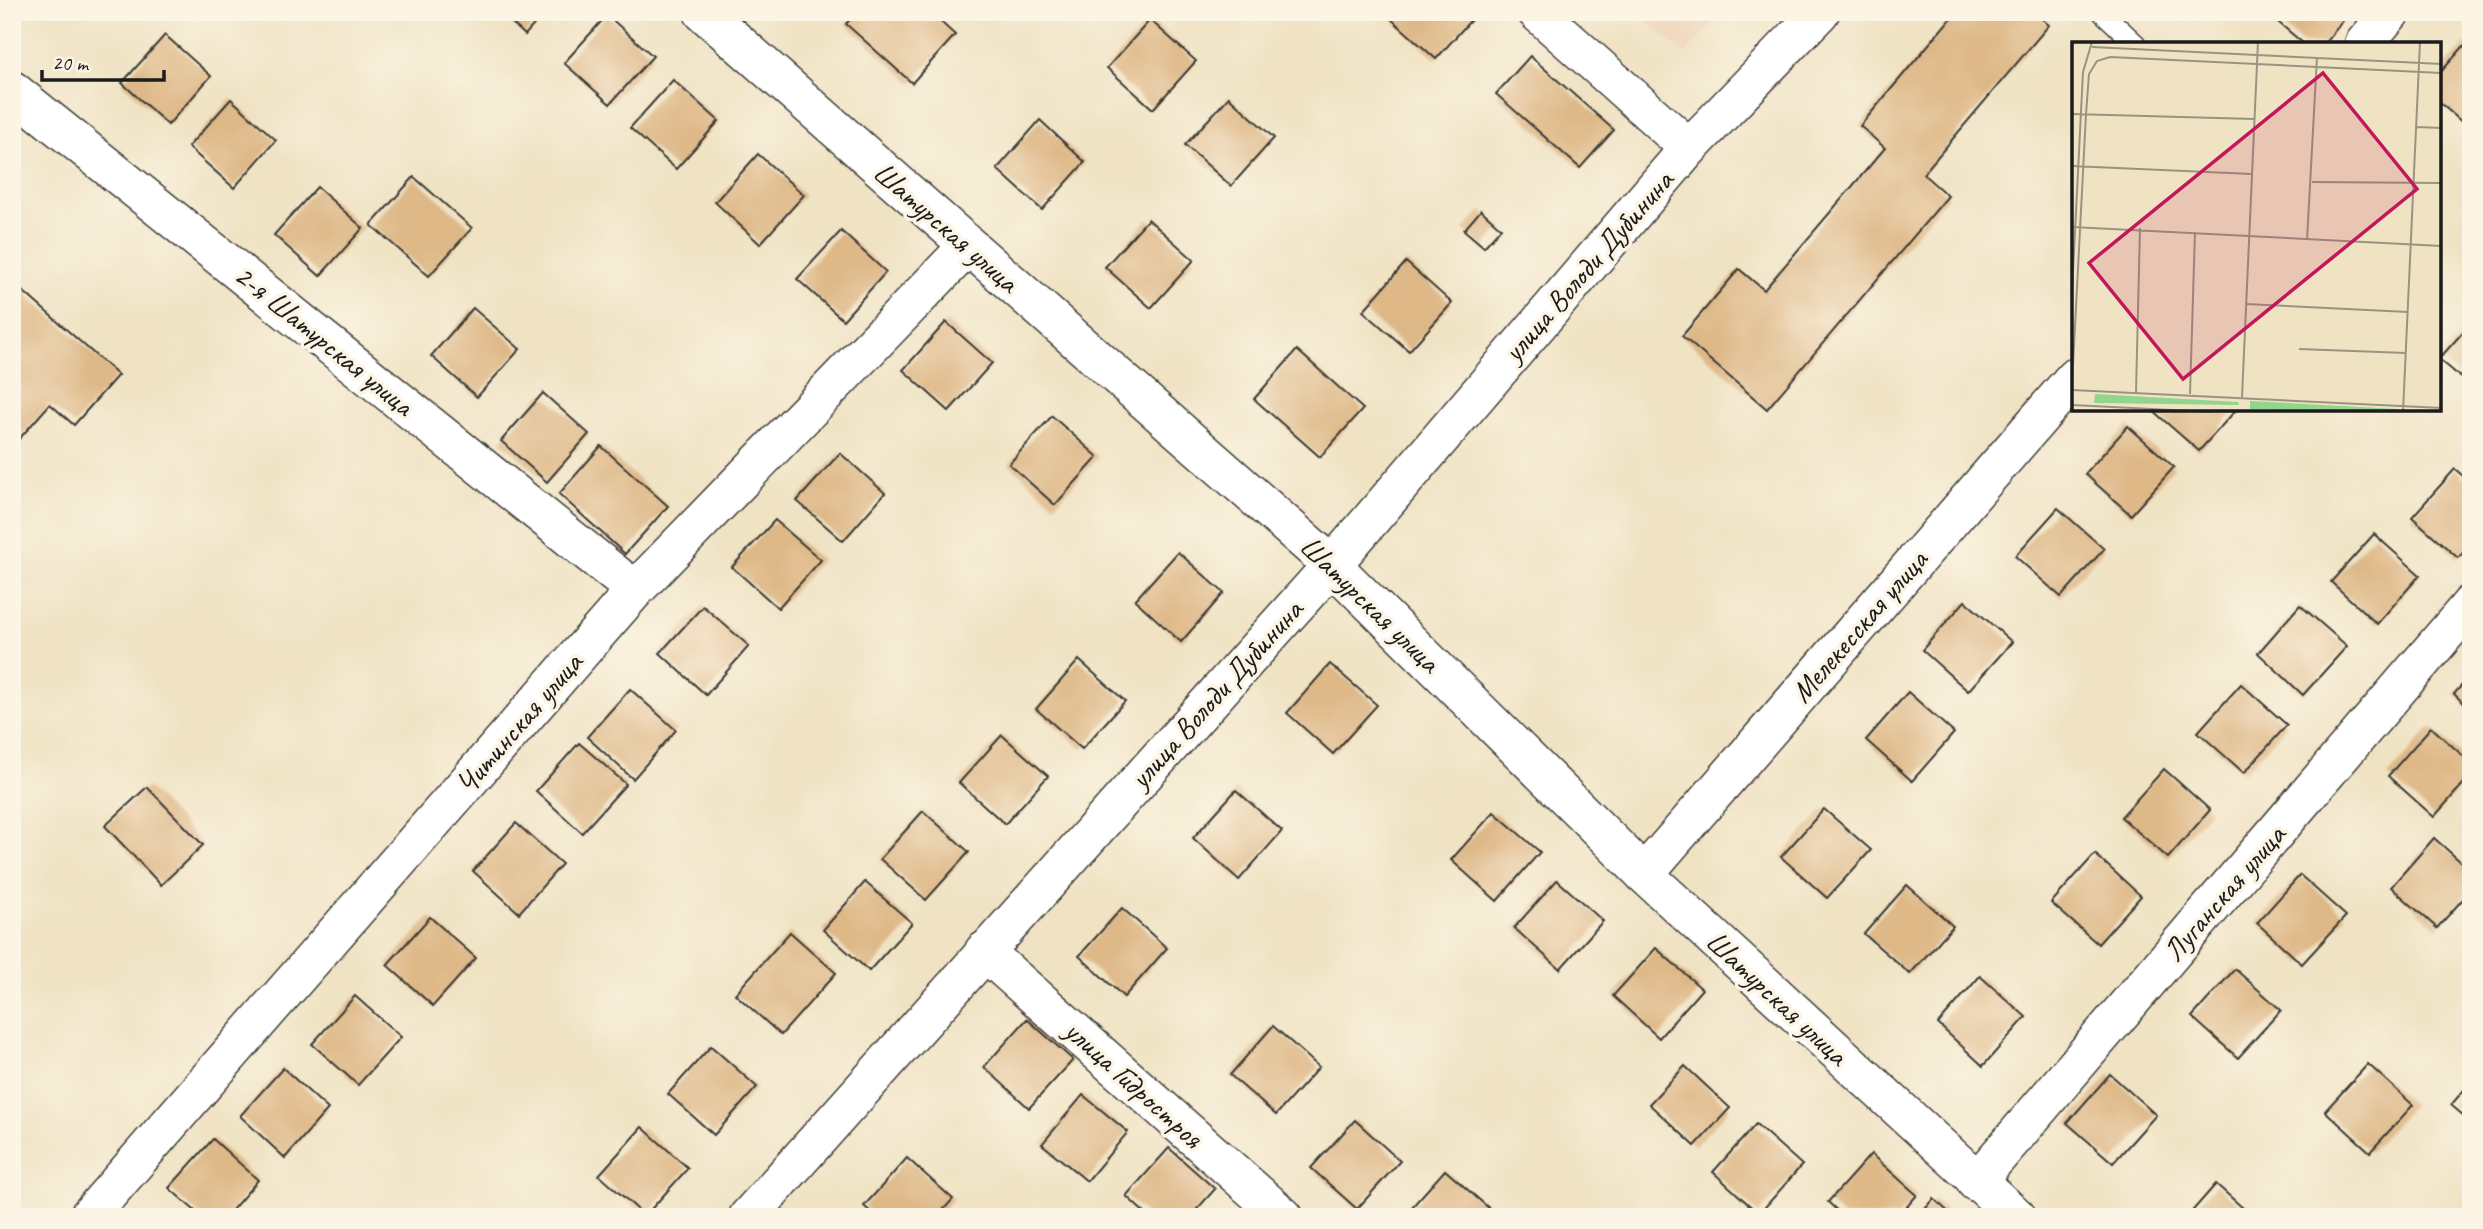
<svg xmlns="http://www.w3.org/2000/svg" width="2483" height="1229" font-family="Caveat,sans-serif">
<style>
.built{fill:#eed7bb}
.building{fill:#deb887}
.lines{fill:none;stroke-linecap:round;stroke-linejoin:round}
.service-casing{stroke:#3c3a35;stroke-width:22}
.minor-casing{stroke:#3c3a35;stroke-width:41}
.service{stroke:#fff;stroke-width:19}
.minor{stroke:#fff;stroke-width:38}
.labels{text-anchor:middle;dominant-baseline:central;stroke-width:7;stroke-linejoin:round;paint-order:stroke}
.street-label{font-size:30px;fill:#1c1c1c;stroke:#fcf5e5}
.inset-road{fill:none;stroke:#9b9381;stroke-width:2}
.view{fill:#c2185b;fill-opacity:0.15;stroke:#c2185b;stroke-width:3.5}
.inset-edge{fill:none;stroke:#1c1c1c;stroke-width:3.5}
</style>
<rect width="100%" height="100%" fill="#fcf5e5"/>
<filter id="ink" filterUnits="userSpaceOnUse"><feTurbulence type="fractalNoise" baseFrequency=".0143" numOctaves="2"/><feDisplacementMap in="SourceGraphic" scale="14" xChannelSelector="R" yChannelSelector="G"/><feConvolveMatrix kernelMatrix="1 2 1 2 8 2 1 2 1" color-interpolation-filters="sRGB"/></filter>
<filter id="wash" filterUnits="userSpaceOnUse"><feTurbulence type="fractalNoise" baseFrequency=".00686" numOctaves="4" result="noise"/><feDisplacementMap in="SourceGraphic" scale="28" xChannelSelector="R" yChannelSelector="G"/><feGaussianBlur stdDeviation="1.57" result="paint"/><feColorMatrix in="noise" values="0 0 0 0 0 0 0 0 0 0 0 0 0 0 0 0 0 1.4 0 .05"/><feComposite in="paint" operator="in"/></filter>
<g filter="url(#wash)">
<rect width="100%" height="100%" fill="#f0e3c4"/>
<!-- built -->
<path class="built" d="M1636 12H1723L1685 55Z"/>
<g id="blocks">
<!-- building -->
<g class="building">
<path d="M500 12H545L525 35Z"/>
<path d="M856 12H930L955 35 912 83 846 24Z"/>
<path d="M1395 12H1478L1436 59 1390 18Z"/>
<path d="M1956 12H2034L2049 25 1923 174 1948 196 1767 409 1682 336 1739 269 1764 290 1885 148 1860 126Z"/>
<path d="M2266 12H2350L2324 44H2304Z"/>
<path d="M607 15 653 56 610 104 564 63Z"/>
<path d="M1150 20 1196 61 1153 109 1107 68Z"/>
<path d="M165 35 211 76 168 125 122 83Z"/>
<path d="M2471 38V130L2439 102V74Z"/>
<path d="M1530 56 1614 130 1580 168 1496 94Z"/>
<path d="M673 80 719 121 676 169 630 128Z"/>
<path d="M1229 97 1274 138 1231 186 1185 145Z"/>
<path d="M231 99 276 140 234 188 188 147Z"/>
<path d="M1040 120 1085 162 1042 210 997 169Z"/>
<path d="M758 154 804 195 760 244 715 202Z"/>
<path d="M414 177 472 228 429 276 371 225Z"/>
<path d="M317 187 363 228 320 276 274 235Z"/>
<path d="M1481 210 1501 228 1484 247 1464 230Z"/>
<path d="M1148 219 1194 260 1151 308 1105 267Z"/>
<path d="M841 231 886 272 843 320 797 279Z"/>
<path d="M1406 262 1452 303 1409 351 1363 311Z"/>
<path d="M16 285 118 375 74 425 50 404 12 447V290Z"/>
<path d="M473 308 520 349 477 397 431 356Z"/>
<path d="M946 322 992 363 949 411 903 370Z"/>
<path d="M2471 323V386L2439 359Z"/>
<path d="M1297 350 1363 409 1320 457 1254 399Z"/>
<path d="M543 393 589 434 547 482 501 441Z"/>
<path d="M2152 410H2236L2199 451Z"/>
<path d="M1052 416 1098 457 1055 505 1009 464Z"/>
<path d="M2128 426 2174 467 2131 515 2085 474Z"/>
<path d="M601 446 668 506 625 554 559 494Z"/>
<path d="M840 453 885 493 843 541 797 501Z"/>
<path d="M2455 469 2471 483V544L2458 558 2412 517Z"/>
<path d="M2058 508 2104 549 2061 597 2015 556Z"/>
<path d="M775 520 821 560 778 608 732 567Z"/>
<path d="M2374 534 2420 575 2377 624 2331 582Z"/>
<path d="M1178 552 1224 593 1181 642 1135 600Z"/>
<path d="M1965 601 2012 642 1968 691 1922 650Z"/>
<path d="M2300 605 2347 646 2303 695 2258 653Z"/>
<path d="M703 606 749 646 706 695 660 653Z"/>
<path d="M1079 660 1125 701 1082 749 1036 709Z"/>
<path d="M1330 664 1377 705 1333 754 1287 713Z"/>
<path d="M2471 675V710L2454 694Z"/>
<path d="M2241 684 2287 725 2244 773 2198 732Z"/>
<path d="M630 689 676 730 633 779 587 737Z"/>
<path d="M1908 692 1954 733 1912 781 1866 740Z"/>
<path d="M2431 727 2471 763V775L2434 817 2388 776Z"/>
<path d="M1002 735 1048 776 1005 824 959 783Z"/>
<path d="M579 743 626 784 582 833 536 791Z"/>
<path d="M2164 769 2210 810 2168 858 2121 817Z"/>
<path d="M147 787 203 845 161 885 105 826Z"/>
<path d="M1236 790 1282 831 1239 880 1193 838Z"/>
<path d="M1824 809 1871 850 1827 898 1781 857Z"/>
<path d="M923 811 969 852 926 900 880 859Z"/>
<path d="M1494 812 1540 852 1497 901 1451 860Z"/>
<path d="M516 823 562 864 519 913 473 871Z"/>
<path d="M2434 838 2471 871V890L2437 928 2391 887Z"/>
<path d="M2095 854 2141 896 2098 944 2051 903Z"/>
<path d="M2300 875 2346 916 2302 964 2257 923Z"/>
<path d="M1557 880 1603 921 1560 969 1514 928Z"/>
<path d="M865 882 912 923 869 971 823 930Z"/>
<path d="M1907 885 1953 926 1910 974 1864 934Z"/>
<path d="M1122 908 1167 948 1124 997 1079 956Z"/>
<path d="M430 917 476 958 433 1006 387 965Z"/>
<path d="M790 932 836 973 781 1035 735 994Z"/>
<path d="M1656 948 1702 989 1659 1038 1613 996Z"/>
<path d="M2235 969 2281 1010 2238 1058 2192 1017Z"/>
<path d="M1980 976 2026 1017 1983 1066 1938 1024Z"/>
<path d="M355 996 401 1037 358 1085 312 1044Z"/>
<path d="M1027 1019 1073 1060 1029 1108 984 1067Z"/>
<path d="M1273 1026 1319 1067 1276 1115 1230 1075Z"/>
<path d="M711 1046 757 1087 714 1135 668 1094Z"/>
<path d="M2368 1064 2413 1105 2370 1152 2325 1111Z"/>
<path d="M1685 1066 1730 1108 1695 1146 1649 1104Z"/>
<path d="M283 1068 328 1109 285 1158 240 1116Z"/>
<path d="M2110 1074 2156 1115 2113 1163 2067 1123Z"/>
<path d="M2471 1082V1122L2451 1105Z"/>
<path d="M1083 1095 1128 1132 1087 1181 1042 1144Z"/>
<path d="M1355 1120 1400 1161 1357 1209 1311 1168Z"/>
<path d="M1756 1124 1802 1165 1759 1214 1713 1172Z"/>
<path d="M642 1127 688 1168 645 1216 599 1175Z"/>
<path d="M213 1139 258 1180 226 1217H202L169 1188Z"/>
<path d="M1169 1148 1215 1189 1190 1217H1149L1126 1196Z"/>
<path d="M1871 1154 1917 1195 1898 1217H1844L1828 1202Z"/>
<path d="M907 1158 953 1199 937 1217H876L864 1206Z"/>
<path d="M1445 1170 1491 1210 1486 1217H1403Z"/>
<path d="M2216 1184 2253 1217H2187Z"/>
<path d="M1934 1199 1954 1217H1918Z"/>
</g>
</g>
</g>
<g filter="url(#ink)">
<use href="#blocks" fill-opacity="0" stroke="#3c3a35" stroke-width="2"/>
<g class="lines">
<defs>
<path id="service" d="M2102 12 2136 44"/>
<g id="minor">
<path d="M703 12 1332 565 1644 874 2017 1217"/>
<path d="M1537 12 1689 148"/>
<path d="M2364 44 2391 12"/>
<path d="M12 90 635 590"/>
<path d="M1644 874 2074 378"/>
<path d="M984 951 1284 1217"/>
<path d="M1976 1182 2471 604"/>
<path d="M88 1217 635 590 968 246"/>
<path d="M748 1217 1332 565 1689 148 1820 12"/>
</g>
</defs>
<!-- service casing -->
<use href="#service" class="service-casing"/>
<!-- minor casing -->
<use href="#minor" class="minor-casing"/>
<!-- service -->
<use href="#service" class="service"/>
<!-- minor -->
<use href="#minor" class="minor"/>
</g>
</g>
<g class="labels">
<!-- street labels -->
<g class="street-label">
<text transform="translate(946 227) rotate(41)">Шатурская улица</text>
<text transform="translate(1588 266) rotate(-49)">улица Володи Дубинина</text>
<text transform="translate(324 340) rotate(39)">2-я Шатурская улица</text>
<text transform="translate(1370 604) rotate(44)">Шатурская улица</text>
<text transform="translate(1859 626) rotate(-49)">Мелекесская улица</text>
<text transform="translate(1216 694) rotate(-48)">улица Володи Дубинина</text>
<text transform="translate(519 723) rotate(-49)">Читинская улица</text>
<text transform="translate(2224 893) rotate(-49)">Луганская улица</text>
<text transform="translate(1777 998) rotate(43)">Шатурская улица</text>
<text transform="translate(1134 1084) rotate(42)">улица Гидростроя</text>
</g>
</g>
<!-- overview -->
<g transform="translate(2072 42)">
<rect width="369" height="369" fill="#f0e3c4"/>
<path d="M23 352 166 360 167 363 22 361ZM178 359 326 367V369L178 367Z" fill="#92d68e"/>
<path class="inset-road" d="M20 5 370 22M0 72 182 77M345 85 370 86M0 124 180 132M240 140 370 141M0 185 370 204M235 198 245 15M0 250 11 30 20 0M174 262 336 270M227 307 334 311M0 343 14 72 17 32 25 19 38 15 370 31M0 348 370 366M64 351 68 186M118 352 123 190M170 355 186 0M0 363 140 370M331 370 348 0"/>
<path class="view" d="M251 31 345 147 111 337 17 221Z"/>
<rect width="369" height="369" class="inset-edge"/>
</g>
<!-- margin -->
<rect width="2483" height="1229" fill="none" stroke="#fcf5e5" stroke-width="42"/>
<!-- scale -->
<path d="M42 70v10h122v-10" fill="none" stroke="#1c1c1c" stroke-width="3.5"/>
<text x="52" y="70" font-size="21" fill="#1c1c1c" stroke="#fcf5e5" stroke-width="5" paint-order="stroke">20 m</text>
</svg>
